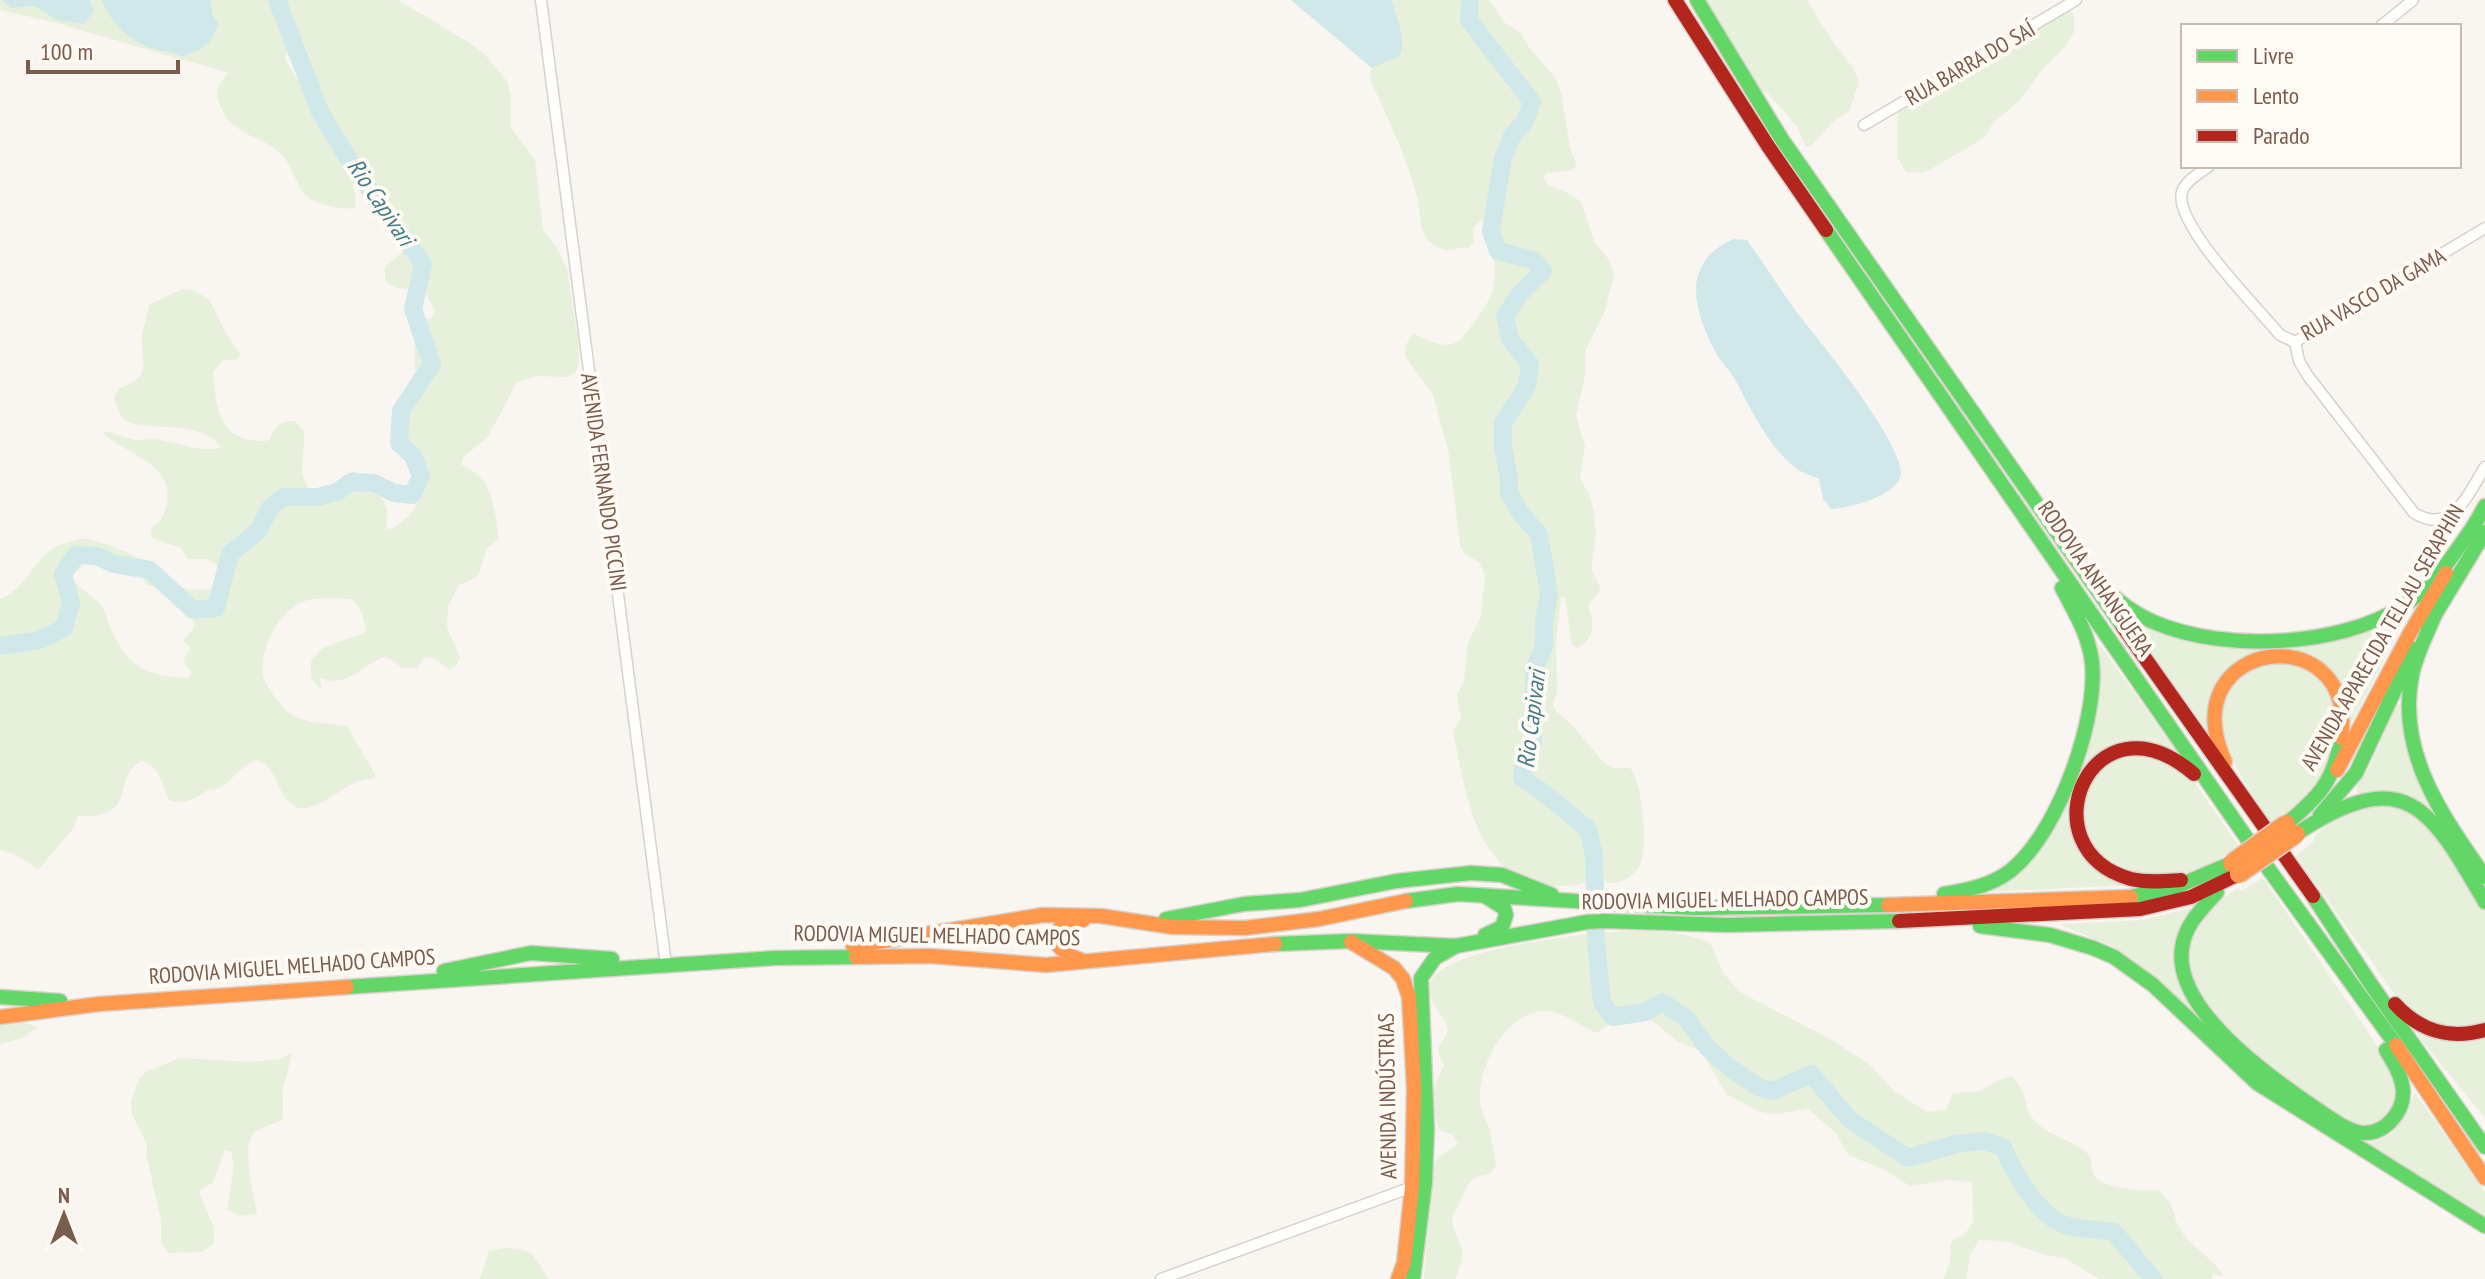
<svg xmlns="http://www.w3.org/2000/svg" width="2485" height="1279" font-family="'PT Sans Narrow',sans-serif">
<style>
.green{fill:#e7f0db;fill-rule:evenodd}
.water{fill:#d0e8ea}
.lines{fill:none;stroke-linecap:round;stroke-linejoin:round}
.river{stroke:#d0e8ea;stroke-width:18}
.street-casing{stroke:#d7d1cb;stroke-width:13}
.fast-casing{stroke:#d9d2cb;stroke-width:17}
.slow-casing{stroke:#d9d2cb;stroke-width:17}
.jam-casing{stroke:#d9d2cb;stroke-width:17}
.street{stroke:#fefefd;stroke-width:10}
.fast{stroke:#63d668;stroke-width:14}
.slow{stroke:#ff974d;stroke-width:14}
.jam{stroke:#b3261e;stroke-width:14}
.slow-bridge-casing{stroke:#dad1cc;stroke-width:21;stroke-linecap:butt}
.slow-bridge{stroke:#ff974d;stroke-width:18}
.labels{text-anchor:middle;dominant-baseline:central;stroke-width:8;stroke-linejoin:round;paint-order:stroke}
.street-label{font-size:22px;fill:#7a5c4d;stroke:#fffaf3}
.water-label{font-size:24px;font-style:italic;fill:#437c86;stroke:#fffaf3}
</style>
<rect width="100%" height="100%" fill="#f9f5f0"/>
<!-- green -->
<g class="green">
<path d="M0 0H268L288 47 285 59 304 91 279 0H398L470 43 485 55 507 81 511 96 510 126 535 160 543 230 557 248 567 269 578 341 579 365 575 373 568 377 538 376 517 382 487 438 463 457 461 465C494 476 494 510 499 539L487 548 478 576 458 586 448 606 447 627 460 657 457 665 449 669 435 659 425 657 417 668H402L391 659 384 657C362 665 346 689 322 678L320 679 322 690 311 679V660L323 648 366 632 362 613 352 599C336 599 317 596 302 602 278 613 259 649 263 676 265 686 283 709 292 715 308 724 329 723 347 726L375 774V778C369 779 362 780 356 782 342 788 311 816 294 806 276 795 278 765 256 760 240 766 232 782 219 788 215 790 210 789 206 791 194 799 184 805 169 800 163 786 159 764 141 761 109 781 141 818 78 816L73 829 38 870 17 855 0 850V599C32 586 34 552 63 544 70 542 81 538 87 539 104 542 142 557 155 568 164 576 168 582 179 587 193 592 208 589 222 588L224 578 216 564 206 559H188L181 548 152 538 151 528C161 521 166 514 167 502 174 462 125 455 103 433L106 431 134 440 156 439 200 449H217L221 447C199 417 141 434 122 418L114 399 118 389C154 375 141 367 142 337 143 328 148 315 149 305L182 289 196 291 210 301 223 328 241 355 238 359 222 361 213 372C216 400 216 434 250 440 258 441 262 442 270 440 273 426 282 420 295 421L304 432C306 454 293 479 316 494 331 489 341 474 356 471 366 482 384 495 387 510 388 518 385 522 388 530 411 520 421 503 424 478L398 442 395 431 394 417 400 398 415 372 414 320 417 318 431 319 435 312C419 271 410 301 385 281V267L411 245C417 221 392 214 378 201 366 192 358 177 349 165 348 180 359 192 355 208 341 210 313 205 303 192 294 180 292 165 281 154 262 135 234 136 222 110 213 92 216 86 229 73L53 22 0 10ZM99 557C123 569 130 555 147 585 167 588 193 607 194 628L183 641 191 648 184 659 185 664 192 673 188 678C146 675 133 671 112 632 108 625 107 615 103 608 95 596 79 590 71 577L87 562Z"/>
<path d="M1392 0H1489L1505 23 1521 33 1530 49 1555 77 1561 93 1570 147 1577 167 1568 171 1547 173 1543 177 1548 185 1572 195 1581 202 1594 241 1609 260 1614 275 1605 311 1586 349 1585 375 1576 416 1585 446 1580 478 1590 496 1594 514 1596 535 1591 569 1601 589 1588 606C1595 624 1595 638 1577 648L1572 645 1565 596 1561 598 1556 641 1557 692 1553 705 1556 711 1573 726 1604 763 1614 768H1630C1643 783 1649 850 1639 867 1633 876 1616 888 1606 881 1601 876 1598 864 1596 857 1588 884 1586 886 1558 886 1475 885 1466 792 1453 731L1461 719 1457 695 1464 680 1468 643 1481 617 1485 575 1479 562 1464 553 1460 545 1449 454 1433 395 1405 356V348L1409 338 1414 334C1430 341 1445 351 1460 340 1471 327 1486 309 1492 292 1498 277 1493 232 1482 219L1473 228 1474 242 1469 248C1453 245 1449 258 1429 241 1419 232 1421 213 1418 200 1407 158 1388 119 1370 79L1372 68 1400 56 1401 32Z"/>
<path d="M1704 0H1807L1830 38 1853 68 1859 82 1849 112 1834 121 1810 147H1806L1798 128 1768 93 1761 90Z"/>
<path d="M2063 3 2074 15V32L2065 47 2041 71 2020 100 1993 123 1984 138 1924 173 1906 172 1897 157 1898 105Z"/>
<path d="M2121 612 2213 645 2405 614V620L2349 727 2322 665 2238 660 2210 734Z"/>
<path d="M2099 644 2177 752 2108 749 2071 819 2129 885 1988 892 2049 834Z"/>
<path d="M2272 661 2309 668 2332 693 2337 732 2322 775 2313 789 2300 804 2272 824C2249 789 2192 714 2239 678 2250 670 2258 663 2272 661Z"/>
<path d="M2403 703 2443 829 2356 792 2357 785 2370 766 2396 706Z"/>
<path d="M2151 754 2194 782 2239 846 2214 863 2194 871 2173 875 2135 873 2099 854 2082 819 2085 794 2107 762Z"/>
<path d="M2394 803 2430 828 2485 908V1023L2466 1030 2432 1026 2402 1004 2296 856 2314 841V836L2340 814Z"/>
<path d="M2263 878 2391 1066 2397 1101 2377 1125 2359 1126 2325 1107 2223 1029 2190 980 2189 940 2211 905 2238 888 2241 891Z"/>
<path d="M2194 907 2179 939 2203 1019 2113 947 2059 924 2142 920Z"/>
<path d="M1620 931C1651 931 1681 930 1710 943L1724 974 1740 992 1830 1039 1870 1065 1894 1091 1927 1112 1946 1110 1953 1093 1980 1091 2003 1078 2013 1077C2029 1093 2022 1107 2034 1120 2047 1135 2066 1138 2082 1149 2095 1158 2089 1164 2094 1175 2099 1188 2146 1192 2158 1190 2176 1204 2171 1213 2180 1229 2190 1247 2214 1258 2224 1277L2213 1274 2212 1279H2099L2065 1258 2046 1255 2005 1241 1979 1240 1970 1255 1966 1279H1943L1950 1262 1951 1244 1954 1239 1964 1235 1973 1222 1972 1182 1948 1180 1910 1186 1883 1169 1850 1156 1844 1149 1837 1134 1807 1108C1788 1113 1768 1118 1750 1107 1742 1102 1736 1098 1727 1095L1701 1051 1680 1043 1649 1018 1636 1016 1619 1018 1596 1033C1582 1026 1563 1012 1546 1011 1506 1010 1478 1066 1480 1101 1480 1111 1487 1120 1490 1130 1492 1142 1494 1154 1496 1166L1490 1174C1460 1177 1468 1196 1452 1216 1454 1249 1472 1239 1455 1279H1424L1433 1167 1439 1157 1458 1144 1452 1134 1439 1130C1431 1103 1429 1089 1445 1065 1431 1045 1442 1048 1448 1029 1443 1014 1426 1000 1430 984 1440 947 1585 935 1620 931Z"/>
<path d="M0 1021 26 1023 40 1028 27 1033 28 1036 0 1044Z"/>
<path d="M2415 1029 2485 1035V1118L2423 1042Z"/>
<path d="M292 1053 283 1089V1119C274 1125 262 1126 254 1133 241 1143 254 1198 257 1214L240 1216 227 1209 234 1165 231 1152 225 1150 213 1182 199 1192 214 1227V1243L202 1252 169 1253 161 1241V1220L147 1158V1144L132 1115 131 1101 139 1079 147 1071 180 1058 251 1062 280 1059Z"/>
<path d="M2415 1093 2485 1192V1217L2363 1143C2403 1138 2399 1120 2415 1093Z"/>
<path d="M505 1248C538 1249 532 1257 549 1279H480L489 1251Z"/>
</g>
<!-- water -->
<g class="water">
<path d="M2 0H90L94 11 84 24 57 20 35 6 11 8Z"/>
<path d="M102 0H211L212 14 218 23C212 45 203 49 182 57 172 51 168 52 158 50 133 45 110 23 102 0Z"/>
<path d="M1291 0H1392C1396 17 1407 39 1400 56L1372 68Z"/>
<path d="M1734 239 1747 240C1768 269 1787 301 1810 329 1831 355 1901 443 1901 473 1900 495 1850 508 1831 509L1823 499 1819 479C1812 476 1803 473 1797 469 1770 449 1752 412 1737 383 1732 372 1722 364 1716 353 1693 310 1680 262 1734 239Z"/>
</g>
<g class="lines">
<!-- river -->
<g class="river">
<path d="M1470 0 1469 20 1532 102 1525 121 1512 136 1503 158 1491 231 1498 251 1533 260 1543 271 1518 296 1505 317 1510 339 1530 364 1527 386 1503 423V447L1509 478V493L1521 514 1539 534 1549 594 1544 621V646L1534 670 1533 743 1524 760 1522 778 1544 793 1588 829 1594 855 1596 941 1602 1003 1613 1017 1646 1012 1662 1002 1687 1019 1707 1047 1730 1068 1760 1088 1773 1091 1811 1074 1849 1119 1908 1158 1956 1144 1984 1141 2003 1147C2013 1171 2035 1209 2058 1222 2070 1229 2100 1230 2114 1232L2153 1279"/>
<path d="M0 646 40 640 64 628 71 603 63 574 76 555 96 556 114 564 150 570 193 610 216 608 230 554 258 531 270 508 284 497H318L337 492 351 482 374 483 394 493 412 495 421 476 413 456 399 443 401 411 432 364 413 309 423 264 353 166 320 112 277 0"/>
</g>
<defs>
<g id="street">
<path d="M541 0 666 965"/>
<path d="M2381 26 2413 0"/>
<path d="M1864 125 2076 0"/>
<path d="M2209 166C2200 173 2185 181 2182 192 2173 224 2259 309 2280 335L2295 342 2485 228"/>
<path d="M2295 342 2299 361 2308 376 2414 513C2452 536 2468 494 2485 467"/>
<path d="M1161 1279 1415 1186"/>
</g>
<g id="fast">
<path d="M1697 0 1781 138 2123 627"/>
<path d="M1826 230 2257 853 2396 1045"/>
<path d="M2470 533 2485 506"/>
<path d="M2101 585C2118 601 2134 614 2156 623 2225 652 2340 647 2403 606 2434 586 2454 554 2475 524"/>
<path d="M2434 617C2426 636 2416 655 2412 675 2396 752 2443 817 2485 877"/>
<path d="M2428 626 2485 532"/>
<path d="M2320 815 2356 773 2414 649"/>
<path d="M2286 824C2319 797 2334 781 2341 738"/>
<path d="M2296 834C2405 762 2430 807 2485 902"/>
<path d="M2217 892C2202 909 2185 924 2182 948 2172 1014 2286 1089 2333 1120 2342 1126 2352 1132 2363 1133 2385 1134 2404 1112 2403 1091 2402 1076 2394 1063 2386 1050"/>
<path d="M1944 894C1970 890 1998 884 2017 865 2060 825 2098 719 2092 662 2089 635 2074 611 2062 588"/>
<path d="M1485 896 1504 908 1506 915 1502 927 1485 935"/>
<path d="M2313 896 2370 983 2485 1147"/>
<path d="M2131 897 2178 886 2232 863"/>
<path d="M1406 901 1458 894 1694 908 1888 905"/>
<path d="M1166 919 1244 904 1300 900 1397 881 1471 873 1502 875 1552 895"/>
<path d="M1980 926 2050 935 2093 948 2114 957 2153 985 2257 1083 2485 1226"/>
<path d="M1275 944 1350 941 1456 946 1587 922 1605 921 1727 925 1899 921"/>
<path d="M444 971 531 953 612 959"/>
<path d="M347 987 775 958 856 957"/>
<path d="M0 997 60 1001"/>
<path d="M1413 1279 1425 1183 1427 1129 1421 978 1435 958 1456 946"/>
</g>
<g id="slow">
<path d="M2225 762C2169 637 2359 615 2341 738"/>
<path d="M2337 770 2410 633 2446 573"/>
<path d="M1888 905 2131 897"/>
<path d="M1351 942 1394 968 1403 979 1409 997 1414 1088 1412 1187 1404 1263 1398 1279"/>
<path d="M853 946 1043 915 1101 916 1173 927 1245 928 1319 919 1406 901"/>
<path d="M856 957 930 956 1046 965 1275 944"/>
<path d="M1081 960C1063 954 1047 942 1063 924L1083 920"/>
<path d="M0 1017 99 1004 347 987"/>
<path d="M2396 1045 2485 1178"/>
</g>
<g id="jam">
<path d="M1675 0 1768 146 1826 230"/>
<path d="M2123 627 2313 896"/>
<path d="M2181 880C2165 881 2147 883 2131 879 2023 849 2092 686 2194 774"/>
<path d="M1899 921 2140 909 2191 897 2239 874"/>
<path d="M2395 1004C2420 1031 2449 1040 2485 1030"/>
</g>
</defs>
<!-- street casing -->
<use href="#street" class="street-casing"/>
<!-- fast casing -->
<use href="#fast" class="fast-casing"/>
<!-- slow casing -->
<use href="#slow" class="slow-casing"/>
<!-- jam casing -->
<use href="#jam" class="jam-casing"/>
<!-- street -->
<use href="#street" class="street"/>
<!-- fast -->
<use href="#fast" class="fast"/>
<!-- slow -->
<use href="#slow" class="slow"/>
<!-- jam -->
<use href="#jam" class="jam"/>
<defs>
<g id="slow-bridge">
<path d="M2232 863 2286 824"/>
<path d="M2239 874 2296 834"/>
</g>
</defs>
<!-- slow-bridge casing -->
<use href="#slow-bridge" class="slow-bridge-casing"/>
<!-- slow-bridge -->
<use href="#slow-bridge" class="slow-bridge"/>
</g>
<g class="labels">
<!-- street labels -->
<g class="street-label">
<text transform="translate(1970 63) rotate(-30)">RUA BARRA DO SAÍ</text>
<text transform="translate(2373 294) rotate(-30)">RUA VASCO DA GAMA</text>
<text transform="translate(604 482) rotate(82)">AVENIDA FERNANDO PICCINI</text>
<text transform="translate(2096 578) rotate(55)">RODOVIA ANHANGUERA</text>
<text transform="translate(2382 637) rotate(-60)">AVENIDA APARECIDA TELLAU SERAPHIN</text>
<text transform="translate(1725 899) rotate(-1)">RODOVIA MIGUEL MELHADO CAMPOS</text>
<text transform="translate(937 935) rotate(1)">RODOVIA MIGUEL MELHADO CAMPOS</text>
<text transform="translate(292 966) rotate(-4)">RODOVIA MIGUEL MELHADO CAMPOS</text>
<text transform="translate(1387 1096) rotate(-91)">AVENIDA INDÚSTRIAS</text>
</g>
<!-- water labels -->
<g class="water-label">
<text transform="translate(381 202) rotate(56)">Rio Capivari</text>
<text transform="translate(1531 719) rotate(-83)">Rio Capivari</text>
</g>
</g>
<!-- legend -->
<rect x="2181" y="24" width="280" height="144" fill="#fffaf3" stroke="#cabbb1" stroke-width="2"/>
<rect x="2197" y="50" width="40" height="12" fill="#63d668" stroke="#cabbb1" stroke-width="2"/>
<text x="2253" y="64" font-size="24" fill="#7a5c4d">Livre</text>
<rect x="2197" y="90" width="40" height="12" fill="#ff974d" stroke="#cabbb1" stroke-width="2"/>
<text x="2253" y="104" font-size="24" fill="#7a5c4d">Lento</text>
<rect x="2197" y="130" width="40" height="12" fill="#b3261e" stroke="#cabbb1" stroke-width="2"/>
<text x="2253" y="144" font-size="24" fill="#7a5c4d">Parado</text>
<!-- north arrow -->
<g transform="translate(64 1215)" stroke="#fffaf3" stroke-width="6" paint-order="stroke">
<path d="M0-6L14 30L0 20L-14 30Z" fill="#7a5c4d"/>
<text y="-12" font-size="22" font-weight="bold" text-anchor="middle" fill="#7a5c4d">N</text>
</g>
<!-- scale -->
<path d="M28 60v12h150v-12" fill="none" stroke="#7a5c4d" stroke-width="4"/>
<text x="40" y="60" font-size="24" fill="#7a5c4d" stroke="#fffaf3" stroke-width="6" paint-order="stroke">100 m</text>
</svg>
